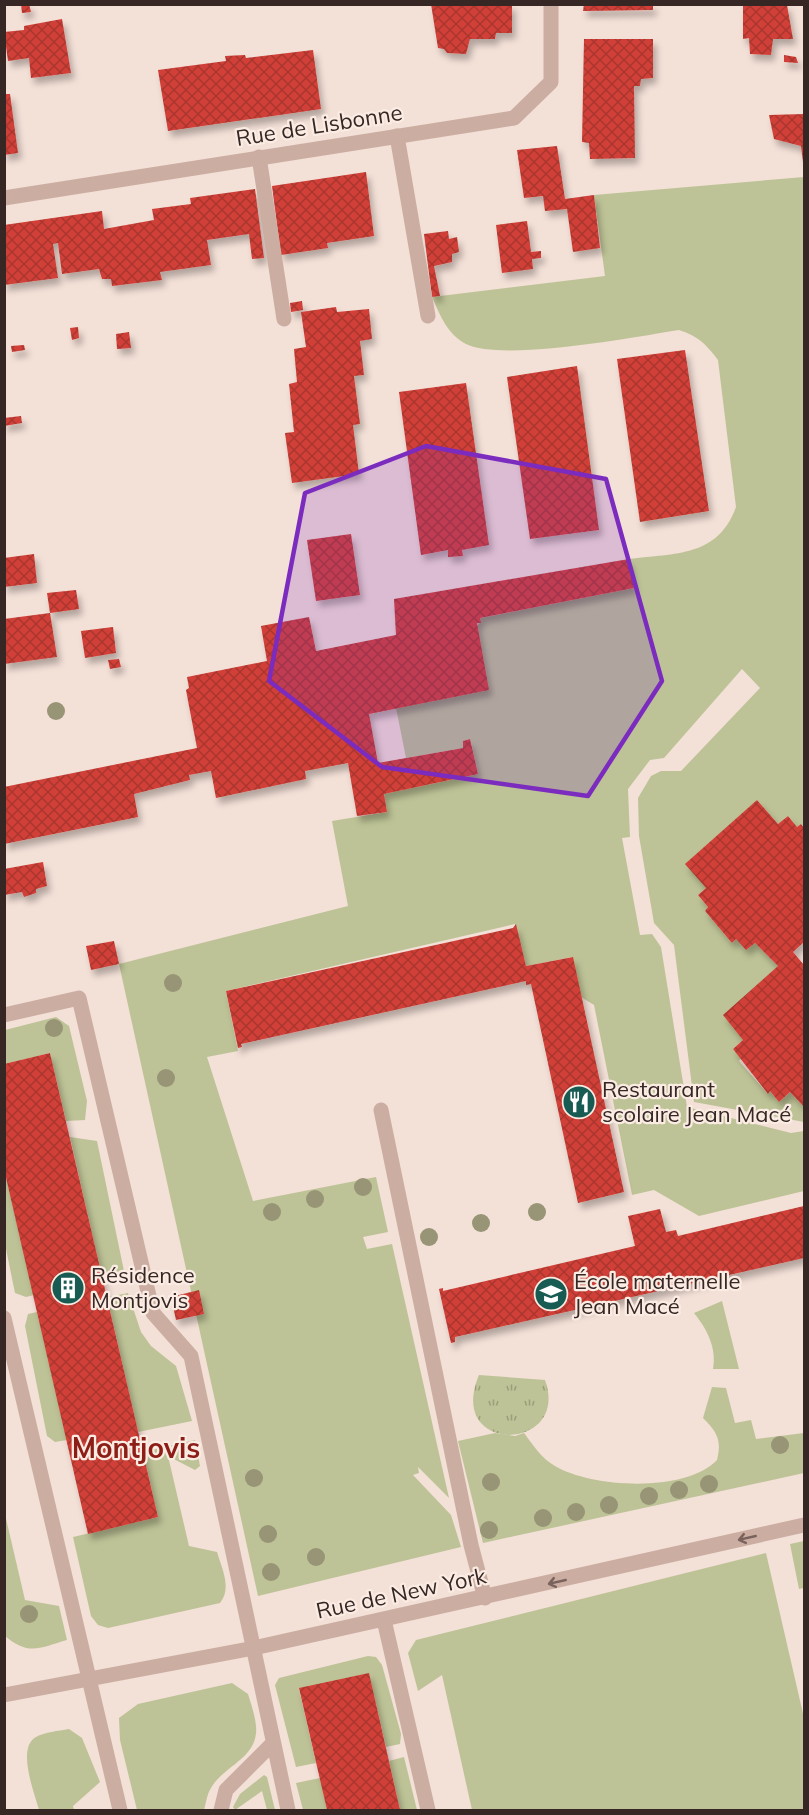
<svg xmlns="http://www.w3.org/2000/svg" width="809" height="1815" font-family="Mulish,sans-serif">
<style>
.green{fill:#bdc396}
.park{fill:url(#park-tufts)}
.building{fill:url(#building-cross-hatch);filter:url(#shadow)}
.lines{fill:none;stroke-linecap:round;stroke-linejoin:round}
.minor{stroke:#ccada2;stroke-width:15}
.tree{fill:#989476}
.oneway{stroke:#7a635d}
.marked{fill:#7b2cbf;fill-opacity:0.2;stroke:#7b2cbf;stroke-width:4.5;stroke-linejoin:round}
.labels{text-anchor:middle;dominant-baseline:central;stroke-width:4.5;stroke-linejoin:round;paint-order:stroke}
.street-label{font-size:22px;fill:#362725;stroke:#fbece3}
.poi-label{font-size:22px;fill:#362725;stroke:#fbece3;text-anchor:start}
.district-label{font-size:28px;font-weight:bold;fill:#8c1d17;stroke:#fbece3}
</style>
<defs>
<pattern id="park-tufts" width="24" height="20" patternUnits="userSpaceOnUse" patternTransform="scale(1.5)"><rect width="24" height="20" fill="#bdc396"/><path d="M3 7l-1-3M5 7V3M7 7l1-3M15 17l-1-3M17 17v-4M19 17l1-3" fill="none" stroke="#9a9e7a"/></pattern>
<pattern id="building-cross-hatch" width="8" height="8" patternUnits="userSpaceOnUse" patternTransform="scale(1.5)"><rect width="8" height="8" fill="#d13f37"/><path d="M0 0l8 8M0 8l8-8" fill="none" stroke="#aa352e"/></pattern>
<filter id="shadow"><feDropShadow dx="3.5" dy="6" stdDeviation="3" flood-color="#0004"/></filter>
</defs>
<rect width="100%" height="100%" fill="#f3e0d7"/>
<!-- green -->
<g class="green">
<path d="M804 177V828L801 824 797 827 788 816 778 824 757 800 706 888 698 895 708 907 705 911 732 943 736 939 746 950 755 943 778 966 743 1040 733 1049 741 1058 739 1061 767 1093 770 1091 779 1102 790 1092 804 1107V1122L694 1102 674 945 654 923 639 836 638 798 651 776 661 771H681L760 688 742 669 664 758 650 760 628 789 630 837 622 838 640 935 652 934 661 947 687 1107 791 1133 804 1131V1191L699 1216 654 1190 632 1195 594 1005 581 997 572 957 526 966 515 924 226 991 238 1051 207 1057 253 1201 376 1177 388 1232 363 1237 367 1249 392 1244 449 1498 418 1467 419 1473 413 1475 451 1515 461 1547 258 1596 119 964 348 906 332 821 387 812 384 794 478 774 470 739 463 741V748L406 758 396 708 480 623V618L634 588 629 559C676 553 718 557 736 507L718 360C706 344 698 336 679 330 635 337 502 362 466 344 447 334 440 315 432 297L605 276 594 195Z"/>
<path d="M56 1017 69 1026 87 1101 85 1120 66 1121 50 1053 5 1064V1030Z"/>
<path d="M70 1137 97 1141 124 1271 122 1276 103 1282Z"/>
<path d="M4 1169 34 1295 26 1297 15 1293 5 1244Z"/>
<path d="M128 1293 141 1332 151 1346 176 1366 192 1421 138 1432 107 1297Z"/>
<path d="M722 1301 739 1369H713C717 1348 707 1329 694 1313Z"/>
<path d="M37 1312 67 1440 55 1442 47 1436 25 1326 28 1314Z"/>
<path d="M712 1387 726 1388 735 1423 751 1420 756 1439 804 1433V1473L483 1543 458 1441 495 1433 515 1436 524 1433C533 1445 541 1458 555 1466 592 1488 686 1493 717 1460 722 1440 717 1432 703 1418Z"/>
<path d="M195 1440 200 1466 195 1470 168 1456 189 1546 217 1552C222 1569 232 1588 220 1603L108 1628 98 1625 91 1616 73 1537 158 1517 143 1452Z"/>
<path d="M4 1510 25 1600 59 1606 67 1640C39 1648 29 1656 5 1636Z"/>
<path d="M804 1541V1588L799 1589 790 1544Z"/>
<path d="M766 1553 804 1718V1810H472L442 1675 418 1691 408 1653 416 1640Z"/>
<path d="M368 1656 376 1657 382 1665 401 1734 400 1744 386 1747 369 1674 299 1689 316 1763 296 1767 275 1685 279 1678Z"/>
<path d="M232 1683 248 1694C251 1704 255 1715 256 1726 259 1758 224 1765 211 1788 207 1794 206 1803 204 1810H137L120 1740 119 1718 138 1704Z"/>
<path d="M69 1729 82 1738 100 1782 73 1806 74 1810H39C35 1794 16 1748 36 1737 45 1732 58 1731 69 1729Z"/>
<path d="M404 1757 417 1810H400L389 1761Z"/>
<path d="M264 1775 267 1777 275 1810H267L262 1791 235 1810 233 1807 240 1794Z"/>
<path d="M320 1778 327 1810H303L296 1783Z"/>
</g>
<!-- park -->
<path class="park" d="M479 1375 545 1380C571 1452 445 1456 479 1375Z"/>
<!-- building -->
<g class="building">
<path d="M21 4H29L31 12 22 13Z"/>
<path d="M431 4H512V33H496L495 39H470L466 54 447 53 444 49 438 48Z"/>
<path d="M584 4H653V10L583 11Z"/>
<path d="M743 5H787L793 39H773L771 55 750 54 749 38 743 39Z"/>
<path d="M62 19 71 73 31 78 29 58 8 61 4 32 24 30V26Z"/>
<path d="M584 39H653V78L641 79 640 86H634L635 158 590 159 589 143 582 142Z"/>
<path d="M313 50 321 109 168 131 158 70 226 61 225 56 245 55 246 58Z"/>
<path d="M784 55 796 57 798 63 784 62Z"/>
<path d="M4 94H10L18 153 4 155Z"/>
<path d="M804 114V162H803L801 146 774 139 769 115Z"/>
<path d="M557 146 565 199 594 195 600 248 573 252 567 209 545 211 543 196 524 198 517 150Z"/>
<path d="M366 172 374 236 327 243 328 248 281 255 272 186Z"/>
<path d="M255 189 264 258 252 259 249 234 207 240 211 265 160 272 162 280 112 286 111 279H102L99 269 62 274 58 243 53 244 58 278 4 285V225L102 211 104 229 154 220 152 209 191 204 190 198Z"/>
<path d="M527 221 531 252 541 251V258L532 259 533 269 502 273 496 225Z"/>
<path d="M448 231 449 239 457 237 459 252 452 254V262L434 266 440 296 432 297 424 234Z"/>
<path d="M302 301 303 310 291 312 290 303Z"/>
<path d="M336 307 337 312 369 309 372 339 360 341 364 375 354 376 360 424 353 425 359 474 292 483 285 433 294 432 289 384 297 382 294 349 306 347 301 312Z"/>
<path d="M78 327 79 338 72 340 70 328Z"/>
<path d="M129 332 131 348 117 349 116 334Z"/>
<path d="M24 345 25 350 12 352 11 346Z"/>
<path d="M685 350 709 511 640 522 617 359Z"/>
<path d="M577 366 599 530 530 539 507 377Z"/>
<path d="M466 383 489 545 462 550 463 556 448 557V550L421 555 399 392Z"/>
<path d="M21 416 22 423 4 426V418Z"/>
<path d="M351 534 360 595 316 601 307 540Z"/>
<path d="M34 554 37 583 4 587V558Z"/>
<path d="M629 559 634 588 480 618 481 623H477L489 690 369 714 378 763 463 748V741L470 739 478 774 384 794 387 812 357 816 348 763 305 771 306 779 216 798 211 771 189 775 190 780 134 794 138 817 4 844V787L197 748 186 690 189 688 187 677 267 661 261 626 309 617 316 651 396 635 394 599Z"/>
<path d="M76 590 79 609 50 613 47 593Z"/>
<path d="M50 613 57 657 4 664V619Z"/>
<path d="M113 627 116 653 85 658 81 631Z"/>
<path d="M119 659 121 667 110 669 108 660Z"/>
<path d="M757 800 778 824 788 816 797 827 801 824 804 828V942L793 952 804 965V1107L790 1092 779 1102 770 1091 768 1094 733 1049 743 1040 723 1015 778 966 755 943 746 950 736 939 732 943 705 911 708 907 698 895 706 888 685 864Z"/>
<path d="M43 862 47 886 36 889V893L24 897 22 892 4 895V869Z"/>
<path d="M516 924 526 966 573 957 624 1192 578 1203 531 984 526 985V981L241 1044 242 1047 238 1048 226 991 513 928Z"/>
<path d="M114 941 119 964 91 970 86 946Z"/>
<path d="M50 1053 158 1517 88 1534 4 1169V1064Z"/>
<path d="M804 1206V1258L455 1337V1342L451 1343 439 1289 443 1288V1291L635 1246 628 1216 660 1209 666 1232 676 1230 678 1236Z"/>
<path d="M199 1290 204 1314 176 1320 171 1297Z"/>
<path d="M369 1673 400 1810H327L299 1688Z"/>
</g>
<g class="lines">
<!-- minor -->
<g class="minor">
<path d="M397 136 428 316"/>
<path d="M259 157 284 319"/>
<path d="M4 198 514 118 551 82V4"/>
<path d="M4 1015 79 998 153 1313 191 1356 288 1810"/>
<path d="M381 1110 471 1545 485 1598"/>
<path d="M4 1318 120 1810"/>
<path d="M384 1620 428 1810"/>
<path d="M4 1695 254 1648 804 1525"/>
<path d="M221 1810 226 1790 273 1743"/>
</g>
</g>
<!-- trees -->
<g class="tree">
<circle cx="56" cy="711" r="9"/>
<circle cx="173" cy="983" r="9"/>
<circle cx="54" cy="1028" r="9"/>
<circle cx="166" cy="1078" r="9"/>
<circle cx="363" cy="1187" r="9"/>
<circle cx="315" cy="1199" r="9"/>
<circle cx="272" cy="1212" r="9"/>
<circle cx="537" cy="1212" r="9"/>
<circle cx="481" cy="1223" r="9"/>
<circle cx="429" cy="1237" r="9"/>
<circle cx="780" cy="1445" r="9"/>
<circle cx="254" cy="1478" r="9"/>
<circle cx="491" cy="1482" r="9"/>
<circle cx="709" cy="1484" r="9"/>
<circle cx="679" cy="1490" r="9"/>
<circle cx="649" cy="1496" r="9"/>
<circle cx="609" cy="1505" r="9"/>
<circle cx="576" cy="1512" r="9"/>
<circle cx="543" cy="1518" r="9"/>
<circle cx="489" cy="1530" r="9"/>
<circle cx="268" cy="1534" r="9"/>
<circle cx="316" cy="1557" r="9"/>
<circle cx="271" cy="1572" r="9"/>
<circle cx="29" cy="1614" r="9"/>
</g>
<!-- one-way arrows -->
<defs><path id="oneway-shaft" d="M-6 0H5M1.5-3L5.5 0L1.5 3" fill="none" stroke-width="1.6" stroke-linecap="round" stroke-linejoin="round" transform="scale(1.5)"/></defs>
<g class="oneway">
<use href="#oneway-shaft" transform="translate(747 1538) rotate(167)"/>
<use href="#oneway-shaft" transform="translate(557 1582) rotate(167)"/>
</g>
<!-- marked area -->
<path class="marked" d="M426 446 606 479 662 681 588 796 382 767 269 681 305 493Z"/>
<!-- icons -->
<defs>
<symbol id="restaurant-disc" viewBox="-11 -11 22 22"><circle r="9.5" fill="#175b53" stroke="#fbece3"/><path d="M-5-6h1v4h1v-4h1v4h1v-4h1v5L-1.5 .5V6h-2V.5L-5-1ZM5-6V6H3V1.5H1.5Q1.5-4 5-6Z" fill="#fff"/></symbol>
<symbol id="building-disc" viewBox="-11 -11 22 22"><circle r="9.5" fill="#175b53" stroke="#fbece3"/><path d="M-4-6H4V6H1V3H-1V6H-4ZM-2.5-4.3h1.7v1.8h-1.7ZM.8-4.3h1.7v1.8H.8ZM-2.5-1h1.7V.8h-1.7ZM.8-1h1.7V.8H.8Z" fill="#fff"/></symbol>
<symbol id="school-disc" viewBox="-11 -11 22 22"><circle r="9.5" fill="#175b53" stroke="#fbece3"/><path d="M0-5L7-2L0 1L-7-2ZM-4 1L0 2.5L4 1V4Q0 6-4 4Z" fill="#fff"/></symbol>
</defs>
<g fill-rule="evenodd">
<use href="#restaurant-disc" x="560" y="1083" width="38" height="38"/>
<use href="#building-disc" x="49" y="1269" width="38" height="38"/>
<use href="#school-disc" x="532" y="1275" width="38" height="38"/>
</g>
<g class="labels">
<!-- street labels -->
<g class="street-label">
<text transform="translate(319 125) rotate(-9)">Rue de Lisbonne</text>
<text transform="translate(401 1593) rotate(-12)">Rue de New York</text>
</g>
<!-- poi labels -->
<g class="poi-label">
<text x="602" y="1089">Restaurant<tspan x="602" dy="25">scolaire Jean Macé</tspan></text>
<text x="91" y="1275">Résidence<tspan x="91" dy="25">Montjovis</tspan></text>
<text x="574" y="1281">École maternelle<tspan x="574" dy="25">Jean Macé</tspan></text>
</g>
<!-- district labels -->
<g class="district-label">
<text x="136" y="1447">Montjovis</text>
</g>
</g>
<!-- border -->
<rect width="809" height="1815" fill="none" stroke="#362725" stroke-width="12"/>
</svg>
